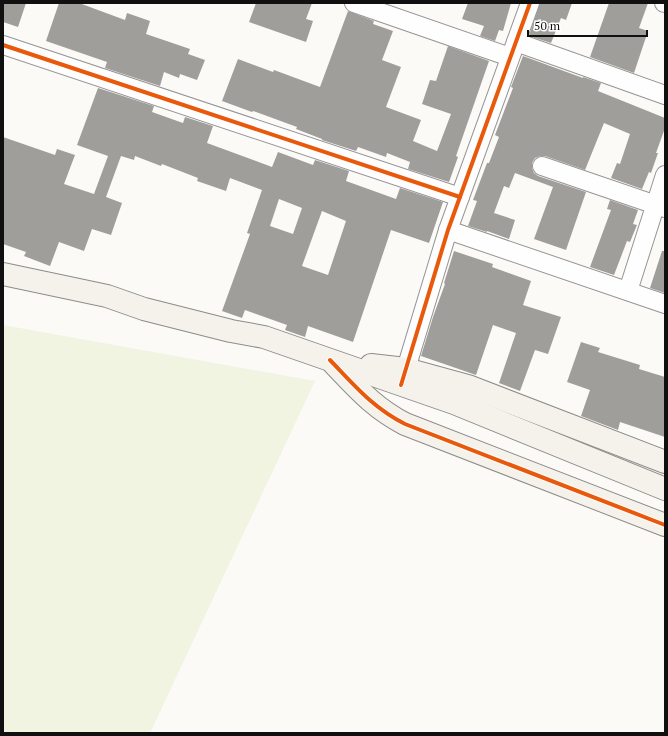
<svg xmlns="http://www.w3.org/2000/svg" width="668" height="736" font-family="'PT Serif',serif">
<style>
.pitch{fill:#f0f4e1}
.building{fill:#a09e9b;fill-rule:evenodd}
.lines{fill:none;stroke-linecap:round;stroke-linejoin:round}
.street-casing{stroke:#969594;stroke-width:20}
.secondary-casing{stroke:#8d8c8a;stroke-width:24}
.street{stroke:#fffefe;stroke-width:18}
.secondary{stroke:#f5f2ec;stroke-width:22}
.cycleway-casing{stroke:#fff;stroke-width:6}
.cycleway{stroke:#e8590c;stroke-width:4}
</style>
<rect width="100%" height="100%" fill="#fcfaf6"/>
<!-- pitch -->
<path class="pitch" d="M3 325 315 381 150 733H3Z"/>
<!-- building -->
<g class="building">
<path d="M3 3H26L18 27 3 22Z"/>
<path d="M59 3H79L125 20 127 13 150 21 146 34 190 49 188 54 205 60 197 80 180 74 179 78 164 72 160 86 105 68 107 62 46 41Z"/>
<path d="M256 3H312L306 19 313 21 306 42 249 22Z"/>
<path d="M468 3H511L503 31 499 30 495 41 480 36 484 26 462 19Z"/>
<path d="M540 3H572L566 20 561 18 551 43 529 36Z"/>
<path d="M609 3H648L639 28 648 31 634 73 590 57Z"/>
<path d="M348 11 374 21 373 24 393 31 382 60 401 67 386 107 421 120 413 141 437 151 451 114 422 104 430 80 436 81 448 46 489 61 456 156 458 157 449 182 408 169 410 162 387 153 386 157 358 147 356 151 322 140V139L296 129 297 127 253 111 252 112 222 101 238 59 273 72 274 70 320 87Z"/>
<path d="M523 56 583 78V77L601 83 598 91 665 118V128L656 153H658L651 173 649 172 642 189 611 178 617 163 620 164 630 134 604 123 585 170 545 156H540L535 158 532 163V168L534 173 538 176 586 192 566 250 534 239 553 187 515 173 509 188 504 186 494 213 515 220 509 239 487 231V232L468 226 477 201 473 200 487 163H489L499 137 495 135 513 88 511 87Z"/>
<path d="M98 88 154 106 152 112 183 123 185 117 213 126 207 143 272 167 278 152 313 165 315 160 349 171 346 181 396 199 400 188 443 202 429 243 391 230 353 342 308 326 305 337 285 330 287 325 245 310 242 318 222 311 250 234 247 233 262 190 230 178 226 191 197 181 198 178 162 164 161 166 135 156 134 160 121 156 106 197 122 203 111 235 92 229 84 251 59 242 50 266 24 256 26 252 3 244V137L55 155 57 149 75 155 64 184 94 194 108 156 77 145ZM279 199 302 208 293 234 270 226ZM322 211 346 221 328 275 302 266Z"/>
<path d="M610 200 638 210 633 224 637 225 630 242 627 241 614 275 590 267 611 210 607 209Z"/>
<path d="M454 251 493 264 492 267 531 281 523 305 561 317 548 354 535 350 520 391 499 383 516 333 493 325 476 375 421 356 433 317 445 284 444 283Z"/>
<path d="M662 251H665V293L650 288Z"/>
<path d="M581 342 600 348 598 352 640 365 639 369 665 377V437L620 422 618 430 581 416 590 390 567 382Z"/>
</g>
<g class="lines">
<defs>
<g id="street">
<path d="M354 3 510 57"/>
<path d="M664 3H665"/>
<path d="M516 42 665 95"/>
<path d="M3 45 460 197"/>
<path d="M542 166 665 208"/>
<path d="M448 230 665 304"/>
<path d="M628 291 665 175"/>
<path d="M402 382 448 230 530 3"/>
</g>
<g id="secondary">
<path d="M3 274 107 296 144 309 231 331 264 337 454 403 665 489"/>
<path d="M334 364C357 388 374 408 405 424L665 525"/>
<path d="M371 365 406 369 468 386 665 462"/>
</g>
</defs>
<!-- street casing -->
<use href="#street" class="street-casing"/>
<!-- secondary casing -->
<use href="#secondary" class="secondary-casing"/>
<!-- street -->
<use href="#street" class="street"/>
<!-- secondary -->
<use href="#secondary" class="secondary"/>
<defs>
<g id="cycleway">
<path d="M3 45 460 197"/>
<path d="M330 360C354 385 373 408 405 424L665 525"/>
<path d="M401 385 448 230 530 3"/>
</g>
</defs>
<!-- cycleway casing -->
<use href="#cycleway" class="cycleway-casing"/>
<!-- cycleway -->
<use href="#cycleway" class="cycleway"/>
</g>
<!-- border -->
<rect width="668" height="736" fill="none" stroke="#101010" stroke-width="8"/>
<!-- scale -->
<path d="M528 30v6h119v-6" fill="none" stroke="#101010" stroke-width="2"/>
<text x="534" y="30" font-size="12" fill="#101010" stroke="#ffffff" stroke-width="3" paint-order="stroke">50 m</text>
</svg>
